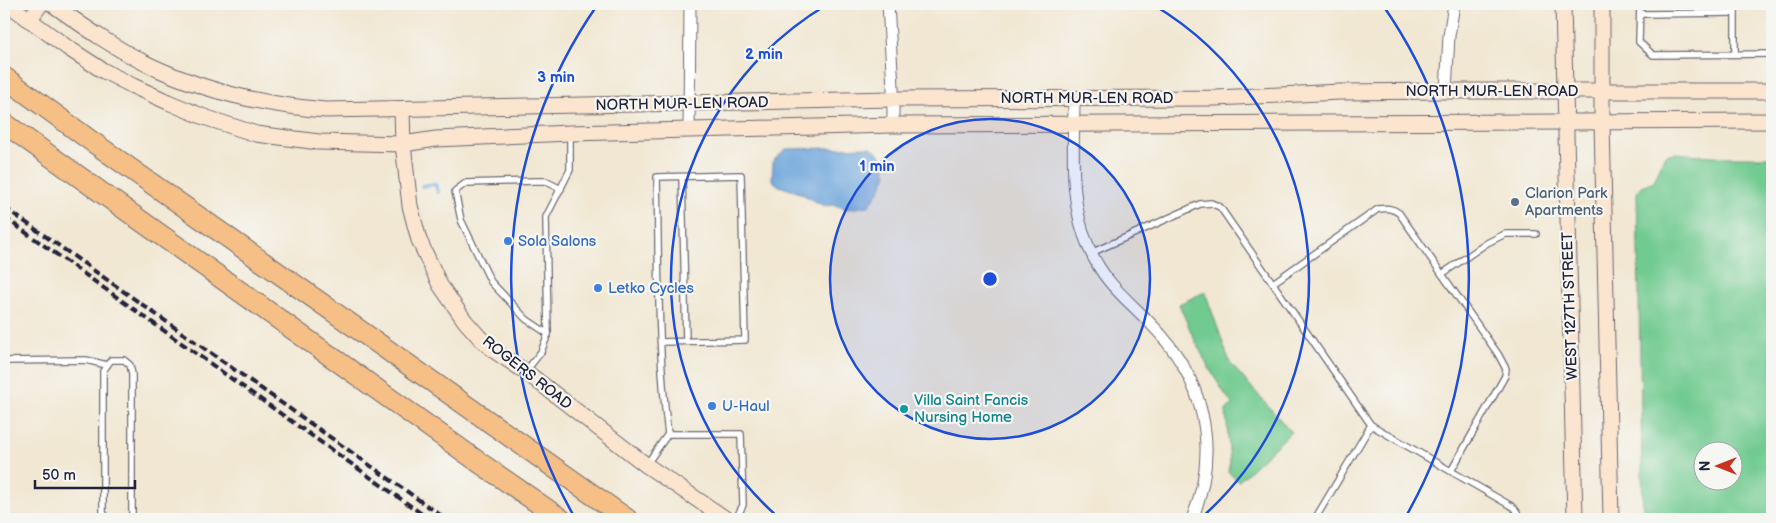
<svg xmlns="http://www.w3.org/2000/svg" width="1776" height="523" font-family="'Balsamiq Sans',sans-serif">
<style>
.green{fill:#71ca90;stroke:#4a7666;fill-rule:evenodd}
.water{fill:#6ca4db;stroke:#47638b}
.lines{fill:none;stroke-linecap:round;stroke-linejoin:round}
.stream{stroke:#6ca4db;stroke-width:4}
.lane-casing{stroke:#6a6770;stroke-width:8}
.street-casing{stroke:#6a6770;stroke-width:13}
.secondary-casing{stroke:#6a6770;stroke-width:17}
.highway-casing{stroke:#6a6770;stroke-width:22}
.lane{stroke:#fff;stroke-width:5.5}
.street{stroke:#fff;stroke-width:11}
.secondary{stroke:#fbe5cf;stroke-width:15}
.highway{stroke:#f5bf86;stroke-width:20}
.rail{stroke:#22223b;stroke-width:4;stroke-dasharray:8 4;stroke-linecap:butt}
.ring{fill:none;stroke:#1d4ed8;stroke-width:2.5}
.service-dot{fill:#5c6f8a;stroke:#f6f6f2;stroke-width:2}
.shop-dot{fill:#3f7fe0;stroke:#f6f6f2;stroke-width:2}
.culture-dot{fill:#0f9aa8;stroke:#f6f6f2;stroke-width:2}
.labels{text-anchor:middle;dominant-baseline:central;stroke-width:4.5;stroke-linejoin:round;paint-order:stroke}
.street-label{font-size:15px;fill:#22223b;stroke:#f6f6f2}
.service-label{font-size:15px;fill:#4e5e75;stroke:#f6f6f2;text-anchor:start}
.shop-label{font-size:15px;fill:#366cbe;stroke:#f6f6f2;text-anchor:start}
.culture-label{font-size:15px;fill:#0d838f;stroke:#f6f6f2;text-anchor:start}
.centre{fill:#1d4ed8;stroke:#f6f6f2;stroke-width:2.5}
.ring-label{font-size:15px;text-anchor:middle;font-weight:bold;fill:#1d4ed8;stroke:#f6f6f2;stroke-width:4.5;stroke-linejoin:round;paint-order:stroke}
</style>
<rect width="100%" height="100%" fill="#f6f6f2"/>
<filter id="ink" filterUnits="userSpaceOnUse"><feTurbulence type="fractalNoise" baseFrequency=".02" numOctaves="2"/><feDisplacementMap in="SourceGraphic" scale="10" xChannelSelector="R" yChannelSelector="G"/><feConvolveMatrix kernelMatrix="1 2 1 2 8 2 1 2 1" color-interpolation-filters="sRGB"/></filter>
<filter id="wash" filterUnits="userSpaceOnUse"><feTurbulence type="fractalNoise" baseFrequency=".0096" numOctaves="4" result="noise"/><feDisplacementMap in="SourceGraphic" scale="20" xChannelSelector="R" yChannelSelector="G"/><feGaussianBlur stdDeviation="1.12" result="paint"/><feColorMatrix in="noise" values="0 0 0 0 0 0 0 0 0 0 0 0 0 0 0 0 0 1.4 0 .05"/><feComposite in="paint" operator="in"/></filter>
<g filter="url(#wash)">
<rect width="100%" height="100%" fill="#f1e7d2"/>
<!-- green -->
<g class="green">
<path d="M1674 153 1725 157H1772V519H1643L1637 193 1641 186 1654 181 1665 155ZM1704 450H1734V480H1704Z"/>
<path d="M1205 292 1230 363 1291 432 1238 482 1228 471 1230 462 1226 410 1232 404C1210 374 1193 338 1179 304Z"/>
</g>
<!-- water -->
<path class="water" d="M871 147 881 156 887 175 879 191 869 206 848 209 834 205 824 206 800 193 779 186 772 180 773 161 786 149Z"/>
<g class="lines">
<!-- stream -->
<path class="stream" d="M422 186 435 184 438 192"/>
</g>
</g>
<g filter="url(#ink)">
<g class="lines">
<defs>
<g id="lane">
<path d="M1640 4 1639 42 1653 55 1772 54"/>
<path d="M1735 4V54"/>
<path d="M1640 14 1735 13"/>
<path d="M682 177 686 341"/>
<path d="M1091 253 1200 204 1211 203 1220 207 1371 425 1513 507 1517 512 1518 519"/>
<path d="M1442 274 1487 243 1505 234H1536"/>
<path d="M1273 283 1378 209C1387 208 1392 208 1399 213L1498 354 1506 369 1505 376 1451 471"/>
<path d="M548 334 526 319 491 282 461 220 455 191 466 183 536 181H545L561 189"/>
<path d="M661 342 745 340 741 175 657 177C659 263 657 349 668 434"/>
<path d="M4 361 86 360 107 365"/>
<path d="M526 371 541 352 548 334 546 217 570 170V135"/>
<path d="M646 465 668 434H741L743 505 736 519"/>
<path d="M107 519 103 512V371L111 360H124L130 365 132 374V519"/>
<path d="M1315 519 1371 425"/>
</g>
<g id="street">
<path d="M888 4 893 87V125"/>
<path d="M1446 91 1449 36 1454 4"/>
<path d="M1074 98C1074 149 1068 201 1089 248 1105 284 1125 297 1151 324 1204 378 1221 448 1192 519"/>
<path d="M689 130 690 4"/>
</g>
<g id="secondary">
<path d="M8 4 68 48 102 70 133 86 168 102 204 117 256 134 319 142 403 144 436 139 570 133 893 125 1772 121"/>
<path d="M52 4C83 26 114 48 149 65 204 91 264 105 325 110L894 99 1216 98 1340 92 1446 91H1772"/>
<path d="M1563 4 1575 519"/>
<path d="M1602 4V122L1611 519"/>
<path d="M29 20 41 4"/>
<path d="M402 110 403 144 410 206 419 240 440 285 465 321 480 338 496 352 526 372 646 465 726 519"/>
</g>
<g id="highway">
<path d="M4 77 87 138 627 519"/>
<path d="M4 123 480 463 561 519"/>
</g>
</defs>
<!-- lane casing -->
<use href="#lane" class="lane-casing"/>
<!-- street casing -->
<use href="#street" class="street-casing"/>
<!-- secondary casing -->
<use href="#secondary" class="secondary-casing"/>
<!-- highway casing -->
<use href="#highway" class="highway-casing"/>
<!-- lane -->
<use href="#lane" class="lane"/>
<!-- street -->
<use href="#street" class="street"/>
<!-- secondary -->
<use href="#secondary" class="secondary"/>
<!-- highway -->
<use href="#highway" class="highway"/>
<!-- rail -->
<g class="rail">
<path d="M4 207 446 519"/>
<path d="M4 217 429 519"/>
</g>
</g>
</g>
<!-- distance rings -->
<circle cx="990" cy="279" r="160" fill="#1d4ed8" fill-opacity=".12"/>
<g class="ring">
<circle cx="990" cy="279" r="160"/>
<path d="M779 518A319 319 0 0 1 828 4M1152 4A319 319 0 0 1 1201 518"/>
<path d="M575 518A479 479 0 0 1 598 4M1382 4A479 479 0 0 1 1405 518"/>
</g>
<!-- markers -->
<circle class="service-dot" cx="1515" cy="202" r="5"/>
<g class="shop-dot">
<circle cx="508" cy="241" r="5"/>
<circle cx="598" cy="288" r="5"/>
<circle cx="712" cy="406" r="5"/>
</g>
<circle class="culture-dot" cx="904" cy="409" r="5"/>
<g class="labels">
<!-- street labels -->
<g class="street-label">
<text x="1492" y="91">NORTH MUR-LEN ROAD</text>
<text x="1087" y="98">NORTH MUR-LEN ROAD</text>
<text transform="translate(682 104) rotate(-1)">NORTH MUR-LEN ROAD</text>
<text transform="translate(1570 306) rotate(-92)">WEST 127TH STREET</text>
<text transform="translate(527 373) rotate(38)">ROGERS ROAD</text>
</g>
<!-- service labels -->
<g class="service-label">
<text x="1525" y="193">Clarion Park<tspan x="1525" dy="17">Apartments</tspan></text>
</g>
<!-- shop labels -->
<g class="shop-label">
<text x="518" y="241">Sola Salons</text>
<text x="608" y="288">Letko Cycles</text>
<text x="722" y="406">U-Haul</text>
</g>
<!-- culture labels -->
<g class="culture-label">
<text x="914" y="400">Villa Saint Fancis<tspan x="914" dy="17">Nursing Home</tspan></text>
</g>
</g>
<circle cx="990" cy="279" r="8" class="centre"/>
<g class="ring-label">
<text x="764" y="59">2 min</text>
<text x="556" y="82">3 min</text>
<text x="877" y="171">1 min</text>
</g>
<!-- margin -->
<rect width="1776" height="523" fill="none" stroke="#f6f6f2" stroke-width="20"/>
<!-- north arrow -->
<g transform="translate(1718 466) rotate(270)"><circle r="24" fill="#f6f6f2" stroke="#a1a1a9"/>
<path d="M0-4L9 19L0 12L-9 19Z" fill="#c8321e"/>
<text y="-8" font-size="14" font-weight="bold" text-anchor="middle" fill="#22223b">N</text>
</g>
<!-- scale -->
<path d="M35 480v8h100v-8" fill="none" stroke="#22223b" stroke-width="2.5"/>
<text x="42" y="480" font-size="15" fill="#22223b" stroke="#f6f6f2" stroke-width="4" paint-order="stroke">50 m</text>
</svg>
